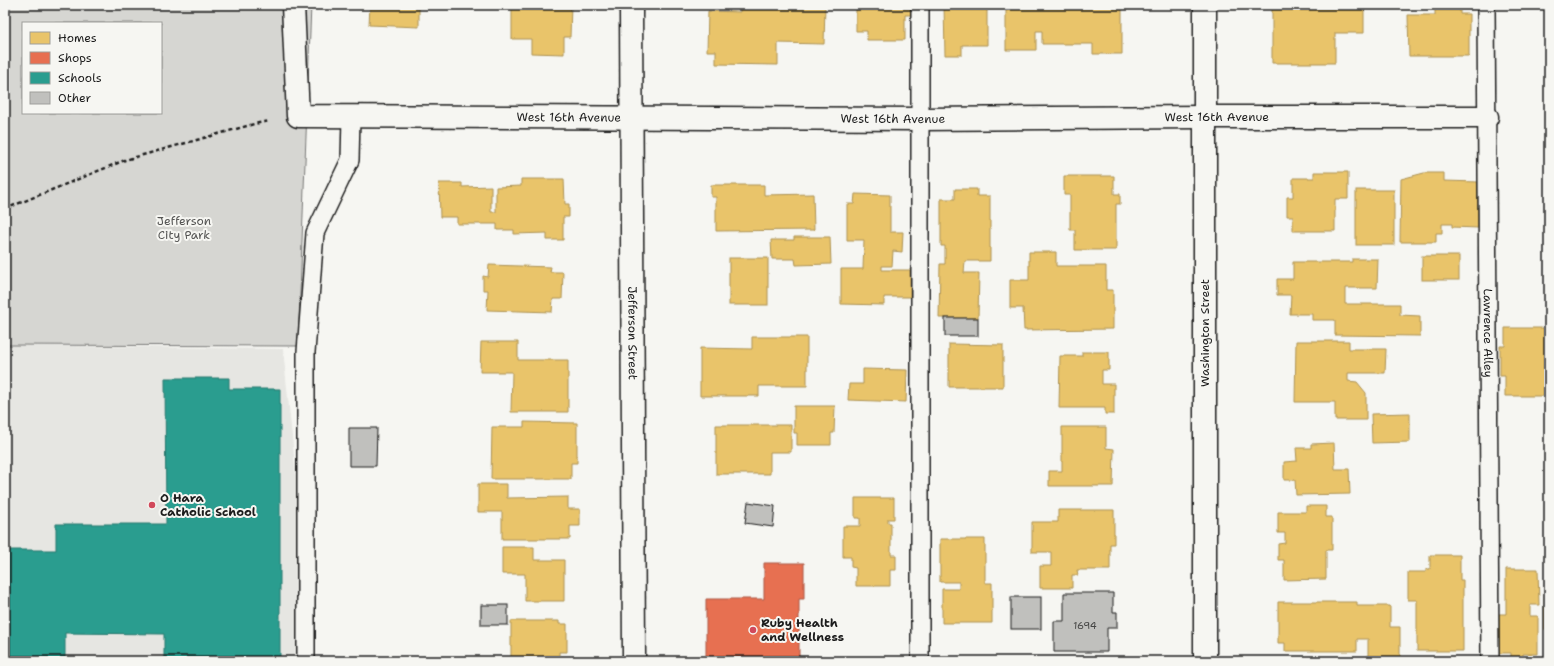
<svg xmlns="http://www.w3.org/2000/svg" width="1554" height="666" font-family="'Shantell Sans',sans-serif">
<style>
.built{fill:#e6e6e2}
.green{fill:#d6d6d2;stroke:#797977;fill-rule:evenodd}
.homes{fill:#e9c46a;stroke:#ac9253}
.shops{fill:#e76f51;stroke:#aa5641}
.schools{fill:#2a9d8f;stroke:#26766c}
.building{fill:#c0c0bd;stroke:#1c1c1c}
.lines{fill:none;stroke-linecap:round;stroke-linejoin:round}
.lane-casing{stroke:#1c1c1c;stroke-width:20}
.street-casing{stroke:#1c1c1c;stroke-width:25}
.secondary-casing{stroke:#1c1c1c;stroke-width:25}
.path{stroke:#1c1c1c;stroke-width:2.5;stroke-dasharray:4 3;stroke-linecap:butt}
.lane{stroke:#f6f6f2;stroke-width:17}
.street{stroke:#f6f6f2;stroke-width:22}
.secondary{stroke:#f6f6f2;stroke-width:22}
.poi-dot{fill:#d1495b;stroke:#f6f6f2;stroke-width:1.5}
.labels{text-anchor:middle;dominant-baseline:central;stroke-width:4;stroke-linejoin:round;paint-order:stroke}
.number-label{font-size:10px;fill:#454544}
.street-label{font-size:12px;fill:#1c1c1c;stroke:#f6f6f2}
.park-label{font-size:12px;fill:#545453;stroke:#f6f6f2}
.poi-label{font-size:12px;font-weight:bold;fill:#1c1c1c;stroke:#f6f6f2;text-anchor:start}
</style>
<rect width="100%" height="100%" fill="#f6f6f2"/>
<filter id="ink" filterUnits="userSpaceOnUse"><feTurbulence type="fractalNoise" baseFrequency=".025" numOctaves="2"/><feDisplacementMap in="SourceGraphic" scale="8" xChannelSelector="R" yChannelSelector="G"/><feConvolveMatrix kernelMatrix="1 2 1 2 8 2 1 2 1" color-interpolation-filters="sRGB"/></filter>
<g filter="url(#ink)">
<!-- built -->
<path class="built" d="M5 345 283 349 315 661H5Z"/>
<!-- green -->
<path class="green" d="M5 5H311L298 346 5 345ZM23 23H161V113H23Z"/>
<!-- homes -->
<g class="homes">
<path d="M370 5H419V27L369 25Z"/>
<path d="M512 5H571L570 37H564V54L531 53V39H512Z"/>
<path d="M740 5H825L824 44 778 43V65L716 64V51H707L708 11 740 12Z"/>
<path d="M856 5H911V15H905V40H867V31H856Z"/>
<path d="M944 5H987V45H962V55H945Z"/>
<path d="M1006 5H1122V54H1093V44H1042V31H1036V50H1006Z"/>
<path d="M1272 5H1364V33H1335V63H1272Z"/>
<path d="M1435 5H1460V14H1469V56H1409L1408 15H1435Z"/>
<path d="M1314 172H1348V199H1335V231H1293V216H1287V197H1293V178H1314Z"/>
<path d="M1424 173H1444V181L1478 182V228L1452 227V224H1442V233H1436V242H1400L1401 179Z"/>
<path d="M1064 176H1114V194H1120V204H1116V250H1075V230H1070V195H1064Z"/>
<path d="M521 179H564L565 204H569V217H563V240H547V233L514 234V230H497V224H457V217H440L439 183H462V187L491 186V212H496V187L521 186Z"/>
<path d="M711 185H764V195L813 194 814 230 716 231V197H711Z"/>
<path d="M955 189H977V196H990V261H965L964 273H979L978 318H939L940 264H945V246H941V199H955Z"/>
<rect x="1356" y="190" width="38" height="55"/>
<path d="M855 194 890 195V232H903L902 252 893 251 892 266H882V270H910V297H884V305L841 304V269H863L864 240H847V204H854Z"/>
<path d="M794 237H830L831 264 796 265 795 259H772L771 240H794Z"/>
<path d="M1029 252H1056V266H1106V290H1113V329L1024 330 1023 308H1010V280H1029Z"/>
<rect x="1422" y="256" width="37" height="24"/>
<rect x="729" y="258" width="39" height="47"/>
<path d="M1352 259H1378L1377 288H1345V304H1400V315L1420 316V336L1335 335V320H1312V314H1290L1291 295H1277V279H1293V262H1352Z"/>
<path d="M489 265 551 267 550 272H563L562 299H553L552 312 487 310 488 290H483V276L488 277Z"/>
<path d="M1505 328H1549V396H1505V376H1500V346H1505Z"/>
<path d="M752 337H807V386H759V396H700V348L752 349Z"/>
<path d="M1296 341H1349V349H1386L1385 373H1348V381L1357 382 1366 393V420H1335V402H1295Z"/>
<path d="M481 342H518V360H568V412H511L512 372H480Z"/>
<path d="M949 344 1003 345V387H949Z"/>
<path d="M1082 352H1109V370H1102V384H1114V414H1105V408H1059L1060 356H1082Z"/>
<path d="M863 369 907 370 906 402 848 400 849 384H863Z"/>
<path d="M794 406H835L834 433H831V445H797V433H794Z"/>
<path d="M1410 413V442L1372 443 1371 414Z"/>
<path d="M524 422 577 423V463H571V479H491L492 427H524Z"/>
<path d="M716 425H791V452H770V474H716Z"/>
<path d="M1062 427H1106V448L1114 449 1113 486H1049V471H1062Z"/>
<path d="M1334 443 1335 469H1349L1350 494 1296 495 1295 480H1284V462L1297 461 1296 448H1311V444Z"/>
<path d="M478 484H507V498L568 497V509H580V526H570V539H502V512H478Z"/>
<path d="M855 498H894V519H888V523H891V555H896V570H890V586H856V568L851 567V557H843V526H860V518H855Z"/>
<path d="M1306 506H1326V517H1332V550H1326V579L1284 580V560H1278V544L1285 543V533H1278V512H1306Z"/>
<path d="M1058 510H1114V544H1110V570H1077L1078 575H1072V588H1040V566H1051V552H1032V522H1058Z"/>
<path d="M940 539H985V583H992V623H942V589H959V582H940Z"/>
<path d="M502 547H534V560H564V601H525V574H502Z"/>
<path d="M1430 555H1460V580H1463V651H1417V600H1408V572H1426V569H1430Z"/>
<path d="M1506 569H1538L1539 605H1530V616H1538V654H1523V659H1511V653H1499V614H1506Z"/>
<rect x="1545" y="590" width="4" height="39"/>
<path d="M1278 602H1357V606H1390V627H1400V661H1368V639H1357V651H1285V643H1278Z"/>
<path d="M511 621H559V624H567V652H559V661H511Z"/>
</g>
<!-- shops -->
<path class="shops" d="M764 563H804V599H799V661H706V599H764Z"/>
<!-- schools -->
<path class="schools" d="M165 378H229V389H280V661H164V634L65 633V661H5L7 550H56V524H166Z"/>
<!-- building -->
<g class="building">
<rect x="945" y="318" width="33" height="18"/>
<path d="M349 428H377L376 466H349Z"/>
<path d="M748 502 775 506 773 527 745 523Z"/>
<path d="M1064 593H1113V612H1117V628H1107V652H1054V621H1064Z"/>
<rect x="1011" y="597" width="30" height="32"/>
<rect x="481" y="605" width="27" height="20"/>
</g>
<g class="lines">
<defs>
<g id="lane">
<path d="M920 5V661"/>
<path id="s1" d="M1486 5 1490 661"/>
<path d="M306 661V352L315 233 350 160 351 117"/>
</g>
<g id="street">
<path id="s2" d="M293 5 298 116 921 119 1205 117H1487"/>
<path d="M1205 5V661"/>
</g>
<g id="secondary">
<path id="s3" d="M631 5 634 661"/>
</g>
</defs>
<!-- lane casing -->
<use href="#lane" class="lane-casing"/>
<!-- street casing -->
<use href="#street" class="street-casing"/>
<!-- secondary casing -->
<use href="#secondary" class="secondary-casing"/>
<!-- path -->
<path class="path" d="M5 209 125 160 254 124 270 121"/>
<!-- lane -->
<use href="#lane" class="lane"/>
<!-- street -->
<use href="#street" class="street"/>
<!-- secondary -->
<use href="#secondary" class="secondary"/>
</g>
</g>
<!-- markers -->
<g class="poi-dot">
<circle cx="152" cy="505" r="4"/>
<circle cx="753" cy="630" r="4"/>
</g>
<g class="labels">
<!-- number labels -->
<g class="number-label">
<text x="1085" y="625">1694</text>
</g>
<!-- street labels -->
<g class="street-label">
<text stroke="none"><textPath href="#s2" startOffset="382">West 16th Avenue</textPath></text>
<text stroke="none"><textPath href="#s2" startOffset="1030">West 16th Avenue</textPath></text>
<text stroke="none"><textPath href="#s2" startOffset="706">West 16th Avenue</textPath></text>
<text stroke="none"><textPath href="#s3" startOffset="328">Jefferson Street</textPath></text>
<text transform="translate(1205 333) rotate(-90)">Washington Street</text>
<text stroke="none"><textPath href="#s1" startOffset="328">Lawrence Alley</textPath></text>
</g>
<!-- park labels -->
<g class="park-label">
<text x="184" y="221">Jefferson<tspan x="184" dy="14">City Park</tspan></text>
</g>
<!-- poi labels -->
<g class="poi-label">
<text x="160" y="498">O Hara<tspan x="160" dy="14">Catholic School</tspan></text>
<text x="761" y="623">Ruby Health<tspan x="761" dy="14">and Wellness</tspan></text>
</g>
</g>
<!-- margin -->
<rect width="1554" height="666" fill="none" stroke="#f6f6f2" stroke-width="20"/>
<rect x="10" y="10" width="1534" height="646" fill="none" stroke="#1c1c1c" stroke-width="1.5" filter="url(#ink)"/>
<!-- legend -->
<rect x="22" y="22" width="140" height="92" fill="#f6f6f2" stroke="#9f9f9c"/>
<rect x="30" y="32" width="20" height="12" fill="#e9c46a" stroke="#9f9f9c"/>
<text x="58" y="42" font-size="12" fill="#1c1c1c">Homes</text>
<rect x="30" y="52" width="20" height="12" fill="#e76f51" stroke="#9f9f9c"/>
<text x="58" y="62" font-size="12" fill="#1c1c1c">Shops</text>
<rect x="30" y="72" width="20" height="12" fill="#2a9d8f" stroke="#9f9f9c"/>
<text x="58" y="82" font-size="12" fill="#1c1c1c">Schools</text>
<rect x="30" y="92" width="20" height="12" fill="#c0c0bd" stroke="#9f9f9c"/>
<text x="58" y="102" font-size="12" fill="#1c1c1c">Other</text>
</svg>
